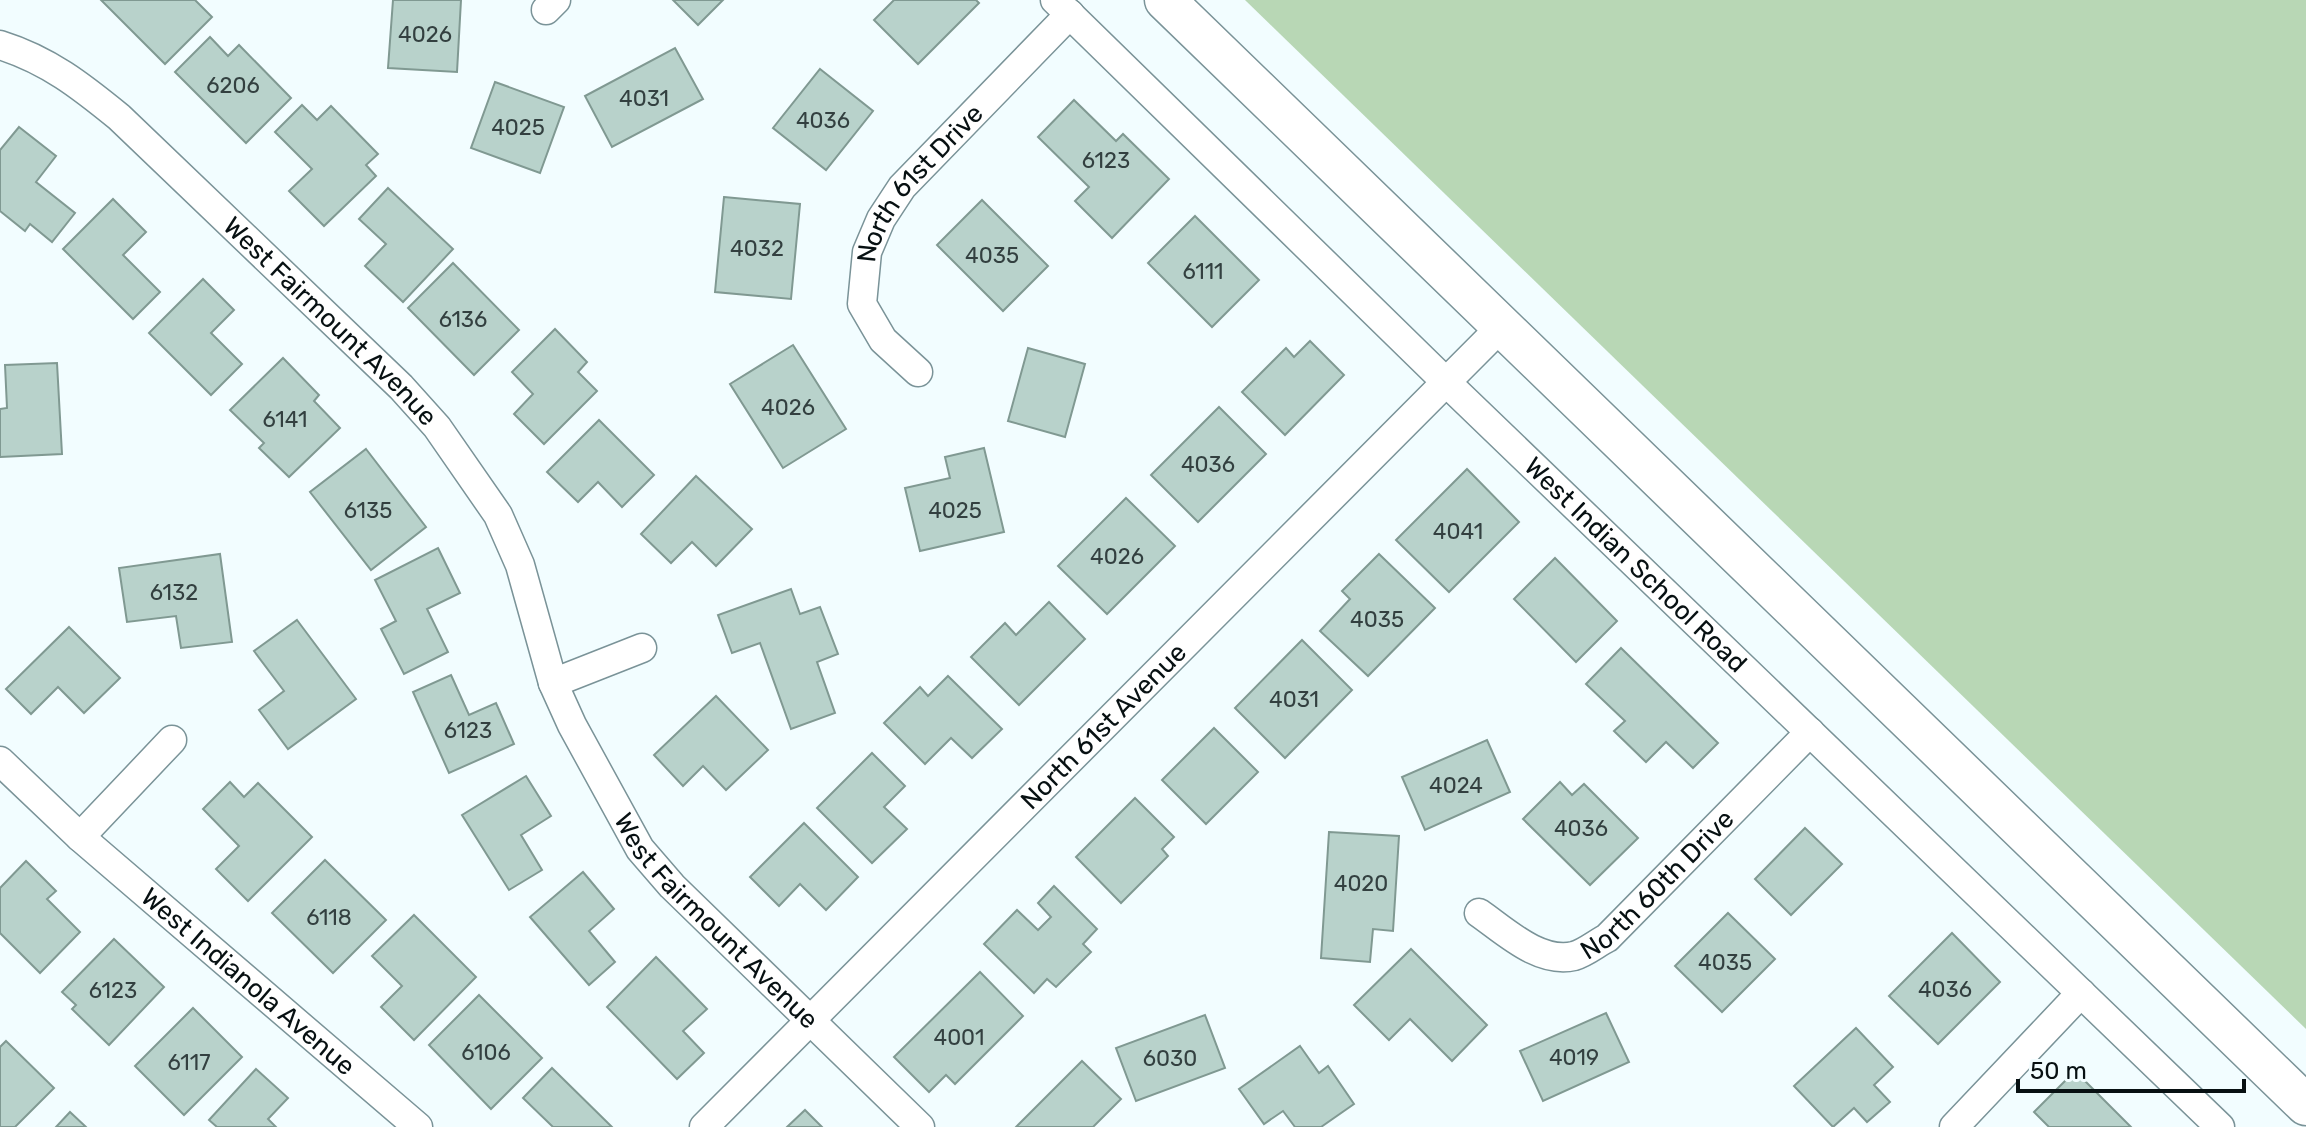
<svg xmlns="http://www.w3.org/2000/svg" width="2306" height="1127" font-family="Rubik,sans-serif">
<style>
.green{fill:#b8d7b5}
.building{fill:#b8d2cb;stroke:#809992;stroke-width:2}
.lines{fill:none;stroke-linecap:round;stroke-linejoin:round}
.street-casing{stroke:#7a9398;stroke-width:31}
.secondary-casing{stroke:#7a9398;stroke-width:43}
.street{stroke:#fff;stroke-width:28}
.secondary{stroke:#fff;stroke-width:40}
.labels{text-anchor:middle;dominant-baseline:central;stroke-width:7;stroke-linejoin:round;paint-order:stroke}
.number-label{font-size:22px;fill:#334040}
.street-label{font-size:26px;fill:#071012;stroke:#f2fdff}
</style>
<rect width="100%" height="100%" fill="#f2fdff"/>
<!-- green -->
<path class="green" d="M1245 0H2306V1029Z"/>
<!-- building -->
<g class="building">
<path d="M101 0H195L212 17 165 64Z"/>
<path d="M393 0H461L457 72 388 68Z"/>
<path d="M673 0H723L698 25Z"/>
<path d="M894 0H976L979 3 918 64 874 20Z"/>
<path d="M210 37 228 56 239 45 291 98 246 143 175 72Z"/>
<path d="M675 48 703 99 612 147 585 96Z"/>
<path d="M820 69 873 111 826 170 773 128Z"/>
<path d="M495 82 564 107 540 173 471 148Z"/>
<path d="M1074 100 1116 141 1123 134 1169 179 1112 238 1075 201 1089 187 1038 137Z"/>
<path d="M302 105 317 120 331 106 378 154 366 165 376 176 324 226 289 191 312 169 275 132Z"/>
<path d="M19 127 56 156 36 182 75 213 52 242 30 224 25 231 0 211V150Z"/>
<path d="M388 188 453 249 403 302 365 266 386 244 359 219Z"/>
<path d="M724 197 800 204 791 299 715 292Z"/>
<path d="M113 199 146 232 123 255 160 292 133 319 63 249Z"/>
<path d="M982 200 1048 266 1003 311 937 245Z"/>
<path d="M1195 216 1259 280 1212 327 1148 263Z"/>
<path d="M453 263 519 330 474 375 408 308Z"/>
<path d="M203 279 234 310 211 333 242 364 211 395 149 333Z"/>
<path d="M555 329 587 362 578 372 597 391 544 444 514 414 533 394 512 372Z"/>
<path d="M1310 341 1344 375 1285 435 1242 392 1286 348 1294 357Z"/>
<path d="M793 345 846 429 783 468 730 384Z"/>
<path d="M1028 348 1085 364 1065 437 1008 421Z"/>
<path d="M283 358 319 395 314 401 340 428 289 477 259 448 264 443 230 410Z"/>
<path d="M57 363 62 454 0 457V409L7 408 5 365Z"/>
<path d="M1219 407 1266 454 1198 522 1151 475Z"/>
<path d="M599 420 654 475 622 507 598 482 578 502 547 472Z"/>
<path d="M984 448 1004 532 920 551 905 488 950 478 945 457Z"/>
<path d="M366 449 426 527 371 570 310 492Z"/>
<path d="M1467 469 1519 522 1449 592 1396 540Z"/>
<path d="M696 476 752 529 716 566 692 542 671 563 641 534Z"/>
<path d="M1126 498 1175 546 1107 614 1058 566Z"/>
<path d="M438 548 460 593 427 609 448 652 404 674 381 629 396 621 375 580Z"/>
<path d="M220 554 232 642 181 648 176 616 127 622 119 568Z"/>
<path d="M1379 554 1435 608 1368 676 1320 631 1350 599 1342 591Z"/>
<path d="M1555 558 1617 621 1576 662 1514 599Z"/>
<path d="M791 589 800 614 820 607 838 654 817 662 835 713 791 729 760 643 732 653 718 615Z"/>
<path d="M1049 602 1085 639 1019 705 971 657 1005 623 1016 635Z"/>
<path d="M297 620 356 699 288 749 259 710 284 691 254 651Z"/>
<path d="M69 627 120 678 84 713 58 687 31 714 6 689Z"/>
<path d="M1302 640 1352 690 1285 758 1235 708Z"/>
<path d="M1621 648 1718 743 1693 768 1666 742 1646 762 1614 731 1625 721 1586 684Z"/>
<path d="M451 675 469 715 496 703 514 744 449 773 413 692Z"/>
<path d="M948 676 1002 729 972 758 951 738 925 764 884 723 920 687 928 696Z"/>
<path d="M716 696 768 750 726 790 703 766 683 786 654 755Z"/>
<path d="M1214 728 1258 772 1206 824 1162 780Z"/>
<path d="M1487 740 1510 792 1425 830 1402 777Z"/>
<path d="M872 753 905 786 884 807 907 829 872 863 817 808Z"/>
<path d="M526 776 551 816 521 835 542 870 509 890 462 815Z"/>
<path d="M230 782 244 797 258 783 312 837 248 901 216 869 239 846 203 809Z"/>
<path d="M1560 782 1572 795 1584 784 1638 838 1590 885 1523 819Z"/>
<path d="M1135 798 1174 837 1162 849 1168 856 1121 903 1076 857Z"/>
<path d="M804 823 858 877 826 910 800 884 779 906 750 877Z"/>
<path d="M1805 828 1842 864 1791 915 1755 879Z"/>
<path d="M1329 832 1399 836 1393 931 1373 929 1370 962 1321 958Z"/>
<path d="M325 860 386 920 333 973 272 913Z"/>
<path d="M26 861 56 891 47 899 80 932 40 973 0 933V888Z"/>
<path d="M583 872 614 909 589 931 615 962 589 985 530 917Z"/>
<path d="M1054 886 1097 929 1083 944 1091 952 1056 987 1047 979 1034 993 984 944 1017 910 1038 930 1051 917 1038 903Z"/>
<path d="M1728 913 1775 959 1722 1012 1675 966Z"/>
<path d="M414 915 476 977 414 1040 381 1007 402 986 372 956Z"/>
<path d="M1952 933 2000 982 1938 1044 1889 996Z"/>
<path d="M114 939 164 987 109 1045 72 1009 76 1005 62 992Z"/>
<path d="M1411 949 1487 1025 1452 1061 1410 1019 1389 1040 1354 1005Z"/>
<path d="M656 957 707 1009 683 1031 704 1053 677 1079 607 1007Z"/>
<path d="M980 972 1023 1016 955 1084 946 1075 929 1092 894 1057Z"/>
<path d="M479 995 542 1058 491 1109 429 1045Z"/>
<path d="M193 1008 242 1057 184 1115 135 1066Z"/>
<path d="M1606 1013 1629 1062 1543 1101 1520 1051Z"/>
<path d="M1205 1015 1225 1068 1136 1101 1116 1048Z"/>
<path d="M1856 1028 1893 1067 1874 1085 1890 1102 1867 1122 1854 1108 1833 1127 1794 1086Z"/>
<path d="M6 1041 54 1088 15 1127H0V1047Z"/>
<path d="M1300 1046 1319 1073 1328 1066 1354 1104 1321 1127H1295L1283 1111 1264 1124 1239 1089Z"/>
<path d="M1082 1061 1121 1099 1093 1127H1016Z"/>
<path d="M552 1068 612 1127H553L523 1098Z"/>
<path d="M256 1069 288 1098 268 1119 276 1127H217L209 1120Z"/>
<path d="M2075 1071 2131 1127H2049L2034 1112Z"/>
<path d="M805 1110 822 1127H787Z"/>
<path d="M70 1112 86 1127H56Z"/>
</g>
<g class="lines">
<defs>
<g id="street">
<path id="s1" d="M1055 0 1446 382 2220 1127"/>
<path d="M546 10 556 0"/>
<path id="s2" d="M0 45C48 60 81 86 119 117L401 387 437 427 498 515 520 565 553 683 572 725 640 849 672 886 920 1127"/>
<path id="s3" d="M918 372 883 340 862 304 867 252 881 219 902 187 1070 14"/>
<path d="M553 683 642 648"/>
<path id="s4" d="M0 761 80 837 418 1127"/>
<path d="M80 837 172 740"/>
<path id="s5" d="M1479 913C1505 931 1539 964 1574 956 1585 953 1597 943 1607 938L1810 732"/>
<path id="s6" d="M704 1127 1502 326"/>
<path d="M1954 1127 2081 993"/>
</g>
<path id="secondary" d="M1165 0 2306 1105"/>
</defs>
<!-- street casing -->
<use href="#street" class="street-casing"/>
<!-- secondary casing -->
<use href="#secondary" class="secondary-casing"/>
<!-- street -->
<use href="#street" class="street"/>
<!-- secondary -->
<use href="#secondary" class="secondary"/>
</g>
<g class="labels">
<!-- number labels -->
<g class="number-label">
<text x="425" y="34">4026</text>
<text x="233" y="85">6206</text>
<text x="644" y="98">4031</text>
<text x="823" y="120">4036</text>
<text x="518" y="127">4025</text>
<text x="1106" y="160">6123</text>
<text x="757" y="248">4032</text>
<text x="992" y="255">4035</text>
<text x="1203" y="271">6111</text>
<text x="463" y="319">6136</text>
<text x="788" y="407">4026</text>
<text x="285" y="419">6141</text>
<text x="1208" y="464">4036</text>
<text x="368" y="510">6135</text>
<text x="955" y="510">4025</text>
<text x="1458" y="531">4041</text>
<text x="1117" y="556">4026</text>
<text x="174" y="592">6132</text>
<text x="1377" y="619">4035</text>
<text x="1294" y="699">4031</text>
<text x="468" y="730">6123</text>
<text x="1456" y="785">4024</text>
<text x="1581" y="828">4036</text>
<text x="1361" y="883">4020</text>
<text x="329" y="917">6118</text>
<text x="1725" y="962">4035</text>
<text x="1945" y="989">4036</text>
<text x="113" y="990">6123</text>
<text x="959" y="1037">4001</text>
<text x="486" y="1052">6106</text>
<text x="1574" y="1057">4019</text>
<text x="1170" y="1058">6030</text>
<text x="189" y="1062">6117</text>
</g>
<!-- street labels -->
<g class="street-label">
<text stroke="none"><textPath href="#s3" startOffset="228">North 61st Drive</textPath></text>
<text stroke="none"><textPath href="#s2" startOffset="434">West Fairmount Avenue</textPath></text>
<text stroke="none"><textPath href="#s1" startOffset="810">West Indian School Road</textPath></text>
<text stroke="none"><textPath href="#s6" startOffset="566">North 61st Avenue</textPath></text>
<text stroke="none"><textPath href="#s5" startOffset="218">North 60th Drive</textPath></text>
<text stroke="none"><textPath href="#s2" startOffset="1160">West Fairmount Avenue</textPath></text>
<text stroke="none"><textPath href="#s4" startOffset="332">West Indianola Avenue</textPath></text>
</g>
</g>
<!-- scale -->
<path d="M2018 1079v12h226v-12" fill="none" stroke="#071012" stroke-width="4"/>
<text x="2030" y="1079" font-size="24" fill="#071012" stroke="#f2fdff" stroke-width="6" paint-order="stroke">50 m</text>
</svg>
